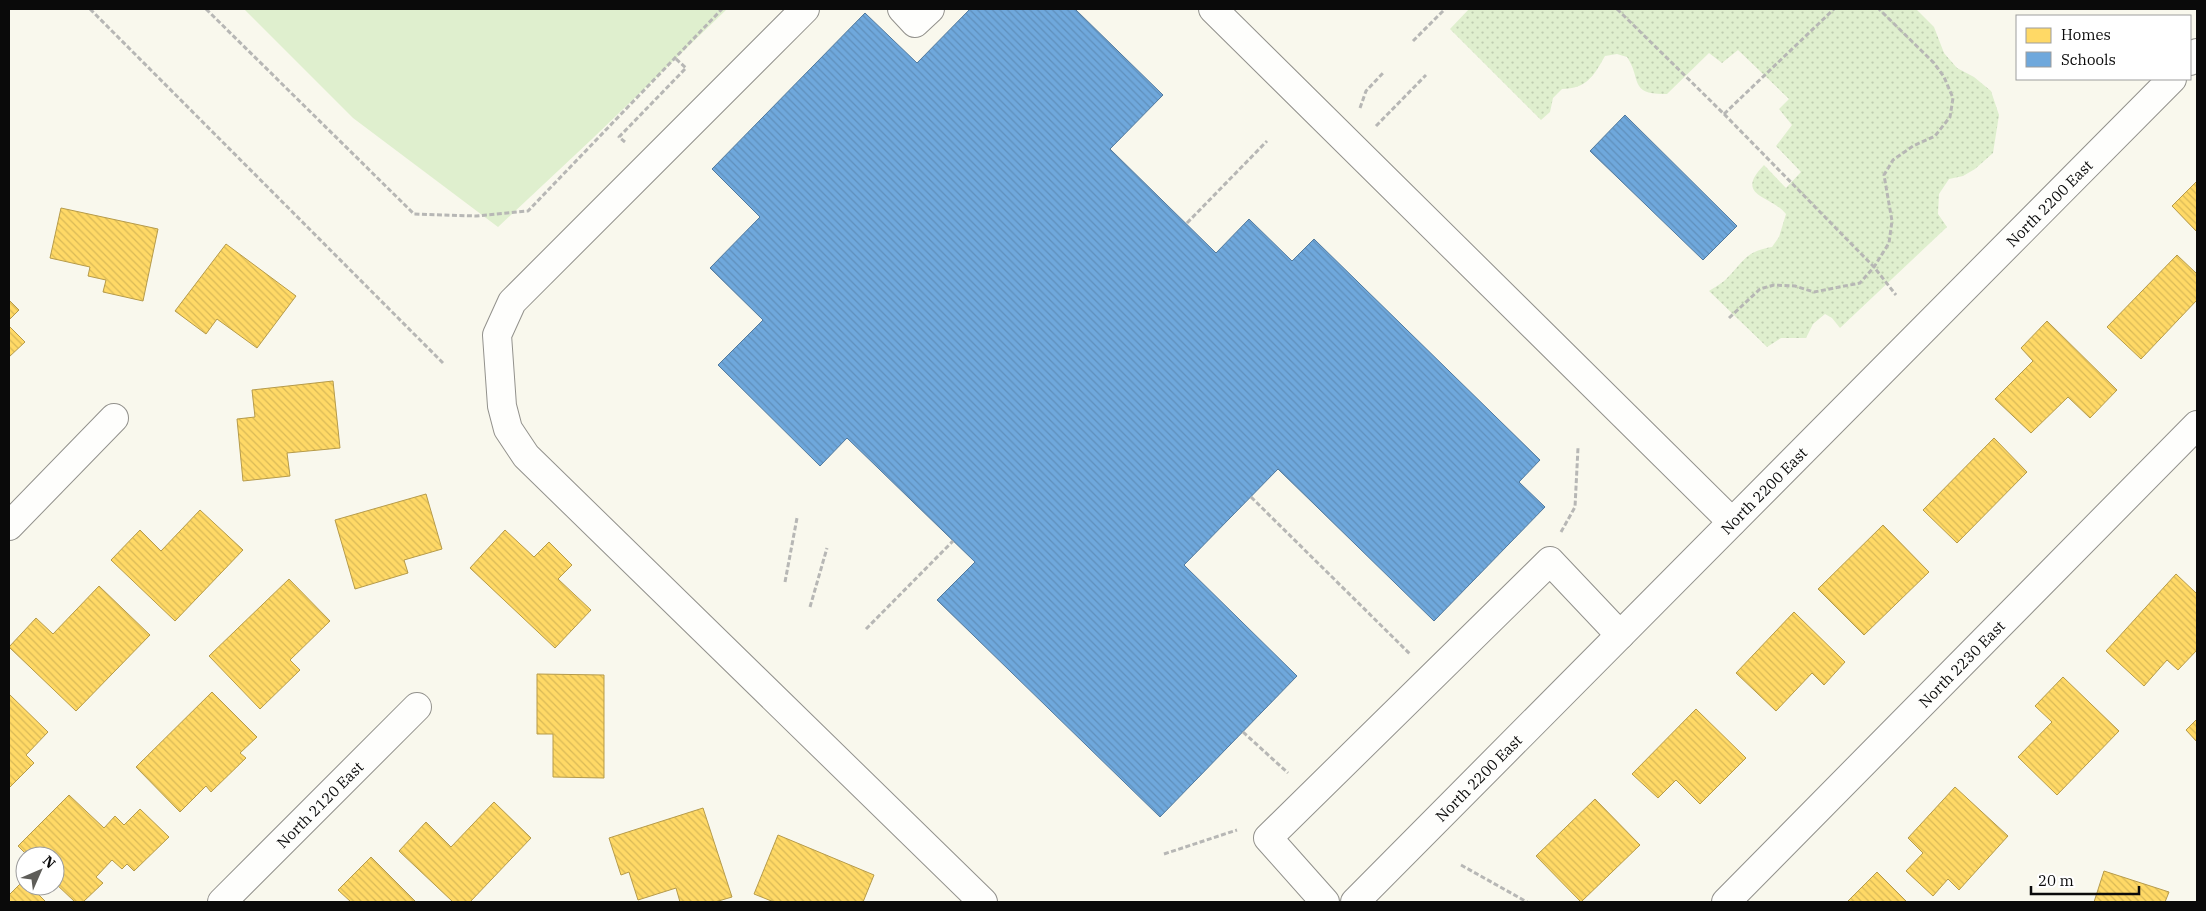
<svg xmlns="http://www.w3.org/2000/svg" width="2206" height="911" font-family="'IBM Plex Serif',serif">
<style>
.grass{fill:url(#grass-dots)}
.park{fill:#dfefce}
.homes{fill:url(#homes-back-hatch);stroke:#b69b4a}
.schools{fill:url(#schools-back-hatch);stroke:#51799d}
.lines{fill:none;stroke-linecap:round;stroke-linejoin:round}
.minor-casing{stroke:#92918c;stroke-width:30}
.path{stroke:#b7b7b5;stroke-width:3;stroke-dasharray:5 2.5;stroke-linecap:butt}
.minor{stroke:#fefefc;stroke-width:28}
.labels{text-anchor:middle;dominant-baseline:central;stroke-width:5;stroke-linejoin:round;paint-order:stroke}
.street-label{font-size:15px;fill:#0a0a0a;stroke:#fff}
</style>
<defs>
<pattern id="grass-dots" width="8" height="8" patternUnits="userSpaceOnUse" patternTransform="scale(1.25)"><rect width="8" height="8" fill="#dfefce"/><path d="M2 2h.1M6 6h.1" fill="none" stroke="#beccb0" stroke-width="1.8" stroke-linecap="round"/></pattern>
<pattern id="homes-back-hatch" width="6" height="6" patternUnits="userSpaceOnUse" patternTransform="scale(1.25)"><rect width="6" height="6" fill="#ffd966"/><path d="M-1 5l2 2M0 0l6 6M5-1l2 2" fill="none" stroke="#d9b957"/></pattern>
<pattern id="schools-back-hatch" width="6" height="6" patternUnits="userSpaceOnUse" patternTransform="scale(1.25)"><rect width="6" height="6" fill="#6fa8dc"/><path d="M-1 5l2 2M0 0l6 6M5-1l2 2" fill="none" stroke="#5f8fbb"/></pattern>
</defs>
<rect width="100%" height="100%" fill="#f9f8ed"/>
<!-- grass -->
<path class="grass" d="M1469 9H1916L1934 27 1944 53 1957 68 1974 77 1991 91 1999 115 1993 153 1975 169 1963 176 1949 179 1939 194 1938 214 1947 227 1840 328 1832 318 1825 314 1813 324 1806 338H1781L1767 347 1709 291C1715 287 1723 283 1728 277 1745 260 1745 252 1772 247L1779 237 1786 214C1772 195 1733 197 1764 165L1786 188 1801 172 1776 146 1792 125 1779 109 1789 99 1738 50 1722 63 1709 53 1667 94C1628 95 1642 79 1627 57L1617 54 1605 56C1593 77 1587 88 1562 89L1553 98 1550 112 1541 120 1450 29Z"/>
<!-- park -->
<path class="park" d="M244 9H727L591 140 498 227 353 118Z"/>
<!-- homes -->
<g class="homes">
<path d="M2197 181V232L2172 206Z"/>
<path d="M61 208 158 229 143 301 103 292 106 280 88 276 90 267 50 258Z"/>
<path d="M226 244 296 296 257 348 217 319 206 334 175 311Z"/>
<path d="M2177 255 2197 274V300L2141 359 2107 327Z"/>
<path d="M9 300 19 310 9 320Z"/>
<path d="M2047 321 2117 390 2090 418 2068 397 2031 433 1995 399 2033 361 2021 348Z"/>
<path d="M9 326 25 342 9 357Z"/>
<path d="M333 381 340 448 287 453 290 476 243 481 237 419 255 417 252 390Z"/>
<path d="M1994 438 2027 472 1957 543 1923 510Z"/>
<path d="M426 494 442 549 404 560 408 573 355 589 335 520Z"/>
<path d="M200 510 243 550 175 621 111 560 140 530 161 551Z"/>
<path d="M1883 525 1929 572 1864 635 1818 589Z"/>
<path d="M505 530 534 557 549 542 572 565 558 579 591 610 555 648 470 568Z"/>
<path d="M2176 574 2197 594V650L2178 670 2167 660 2144 686 2106 651Z"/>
<path d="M289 579 330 621 290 660 300 670 260 709 209 656Z"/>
<path d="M99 586 150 635 76 711 9 647 36 618 53 634Z"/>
<path d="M1794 612 1845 662 1824 685 1812 673 1776 711 1736 673Z"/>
<path d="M537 674 604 675V778L553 777V734H537Z"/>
<path d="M2063 677 2119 731 2057 795 2018 757 2052 722 2035 706Z"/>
<path d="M212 692 257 737 240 753 246 758 211 792 206 786 180 812 136 767Z"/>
<path d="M9 694 48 732 26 755 34 763 9 788Z"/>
<path d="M1696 709 1746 758 1700 804 1676 780 1658 798 1632 774Z"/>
<path d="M2197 719V742L2186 730Z"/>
<path d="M1955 787 2008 836 1959 890 1948 879 1933 896 1906 871 1923 853 1908 838Z"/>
<path d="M69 795 104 828 115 816 124 825 140 809 169 837 134 871 127 864 122 869 112 860 96 877 103 883 83 902H75L55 883V856H28L18 846Z"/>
<path d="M1595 799 1640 845 1581 902 1536 856Z"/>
<path d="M494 802 531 838 470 902H453L399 851 426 822 451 847Z"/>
<path d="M703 808 732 897 715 902H680L676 888 638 900 629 872 621 875 609 838Z"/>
<path d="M778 835 874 875 863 902H774L754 894Z"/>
<path d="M371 857 416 902H351L338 890Z"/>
<path d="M2104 871 2169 892 2165 902H2094Z"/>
<path d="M1877 872 1907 902H1847Z"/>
<path d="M24 880 25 886H30L46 902H9V895Z"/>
</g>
<!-- schools -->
<g class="schools">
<path d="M970 9H1075L1163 95 1110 149 1216 253 1249 219 1292 261 1314 239 1540 460 1519 482 1545 507 1434 621 1278 469 1184 565 1297 676 1160 817 937 600 975 562 847 438 820 466 718 365 763 320 710 268 760 217 712 169 865 13 917 63Z"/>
<path d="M1625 115 1737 226 1703 260 1590 151Z"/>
</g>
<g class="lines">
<defs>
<g id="minor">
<path d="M805 9 512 302 497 335 502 406 508 429 526 456 983 902"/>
<path d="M902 9 915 23 930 9"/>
<path d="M1213 9 1732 522"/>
<path d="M2190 61 2197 53"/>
<path d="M9 526 114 418"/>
<path id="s1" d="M222 902 417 707"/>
<path d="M1325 902 1268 838 1550 561 1620 635"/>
<path id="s2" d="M1355 902 2172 79"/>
<path id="s3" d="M1726 902 2197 425"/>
</g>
</defs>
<!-- minor casing -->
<use href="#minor" class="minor-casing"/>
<!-- path -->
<g class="path">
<path d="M90 9 443 363"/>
<path d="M206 9 414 214 476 216 528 211 722 9"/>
<path d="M1617 9 1724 114 1874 267 1896 295"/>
<path d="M1413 41 1445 9"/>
<path d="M1360 108 1366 91 1383 73"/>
<path d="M1724 114 1834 9"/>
<path d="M1376 126 1426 75"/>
<path d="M625 142 619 137 686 68 675 58"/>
<path d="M1187 223 1267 141"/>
<path d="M1729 318 1760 289 1774 285 1795 286 1814 292 1860 283 1874 267 1889 243 1892 221 1884 175 1893 160 1913 146 1935 136 1950 117 1953 98 1944 77 1934 63 1879 9"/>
<path d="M1251 497 1410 654"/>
<path d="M1561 532 1575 507 1578 448"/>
<path d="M785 582 797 518"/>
<path d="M810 607 827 548"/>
<path d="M866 629 953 541"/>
<path d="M1243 732 1288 773"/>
<path d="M1164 854 1237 830"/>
<path d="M1461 865 1527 902"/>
</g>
<!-- minor -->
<use href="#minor" class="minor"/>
</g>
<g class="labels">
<!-- street labels -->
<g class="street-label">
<text stroke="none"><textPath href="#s2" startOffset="985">North 2200 East</textPath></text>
<text stroke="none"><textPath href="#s2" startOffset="580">North 2200 East</textPath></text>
<text stroke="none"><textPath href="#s3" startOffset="335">North 2230 East</textPath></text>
<text stroke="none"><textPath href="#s2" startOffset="175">North 2200 East</textPath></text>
<text stroke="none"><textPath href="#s1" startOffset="138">North 2120 East</textPath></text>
</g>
</g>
<!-- border -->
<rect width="2206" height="911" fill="none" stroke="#0a0a0a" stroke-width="20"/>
<!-- legend -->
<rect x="2016" y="15" width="175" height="65" fill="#ffffff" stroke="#9d9d9d"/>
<rect x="2026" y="28" width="25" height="15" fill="#ffd966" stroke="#9d9d9d"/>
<text x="2061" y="40" font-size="15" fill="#0a0a0a">Homes</text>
<rect x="2026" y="52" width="25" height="15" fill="#6fa8dc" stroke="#9d9d9d"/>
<text x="2061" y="65" font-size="15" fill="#0a0a0a">Schools</text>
<!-- north arrow -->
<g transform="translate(40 871) rotate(45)"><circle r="24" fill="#ffffff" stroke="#9d9d9d"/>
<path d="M0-4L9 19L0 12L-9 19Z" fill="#5e5d59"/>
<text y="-8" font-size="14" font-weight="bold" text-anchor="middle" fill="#0a0a0a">N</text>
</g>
<!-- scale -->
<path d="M2031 886v8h108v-8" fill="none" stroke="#0a0a0a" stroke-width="2.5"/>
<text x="2038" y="886" font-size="15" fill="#0a0a0a" stroke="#ffffff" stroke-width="4" paint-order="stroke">20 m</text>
</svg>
